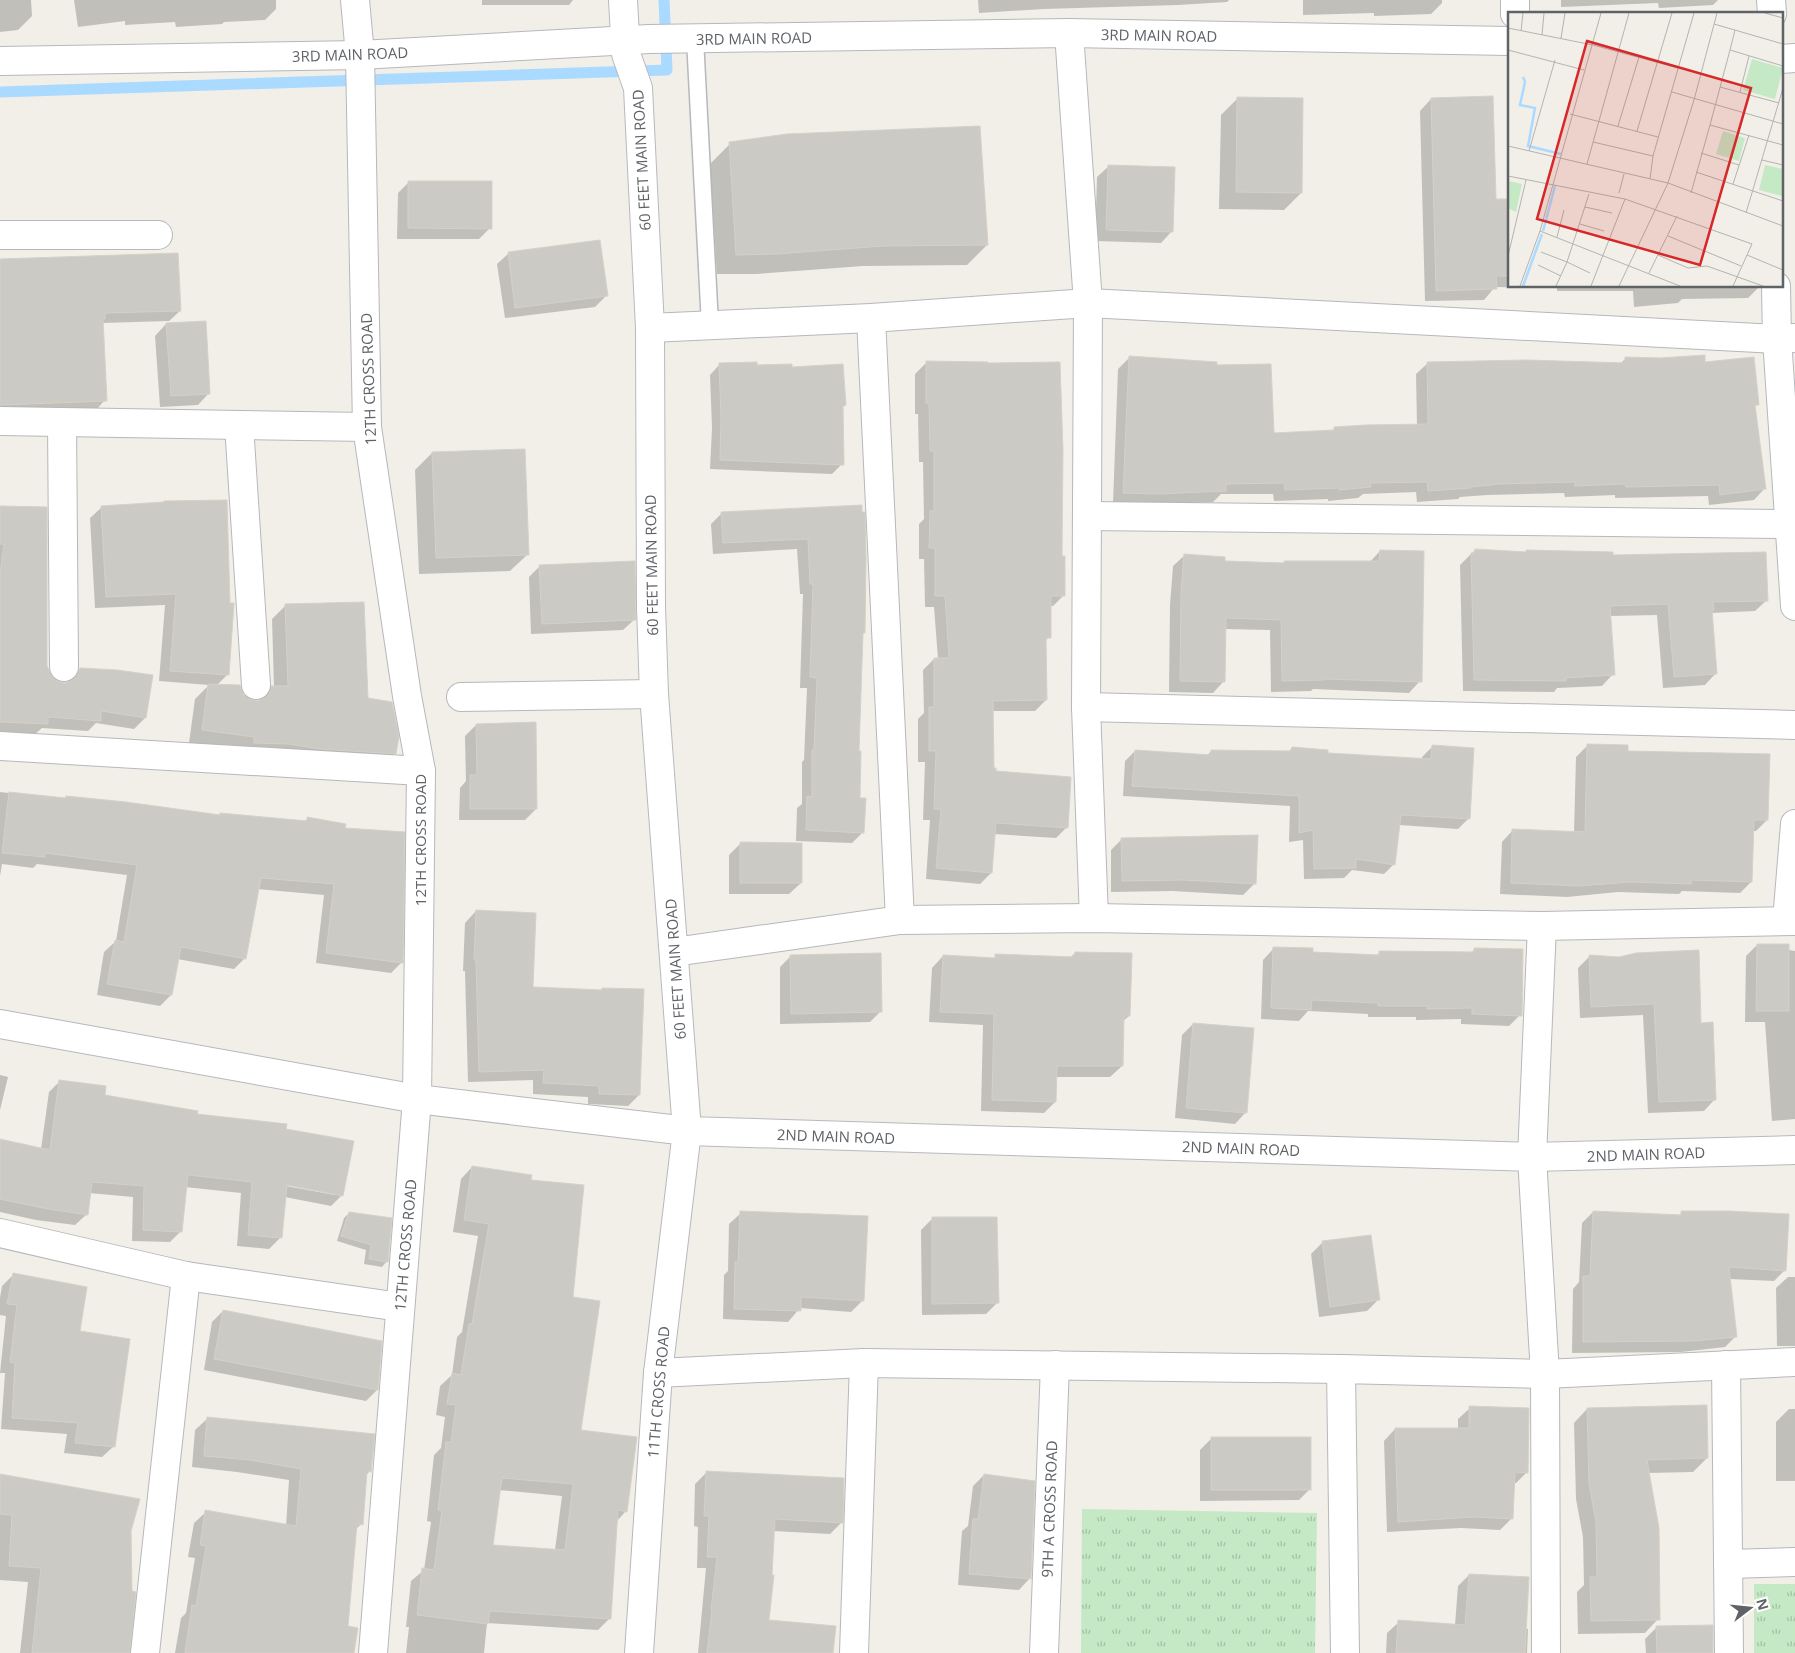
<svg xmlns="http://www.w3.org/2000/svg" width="1795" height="1653" font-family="'Open Sans',sans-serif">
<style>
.park{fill:url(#park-tufts)}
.shadow{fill:#0003;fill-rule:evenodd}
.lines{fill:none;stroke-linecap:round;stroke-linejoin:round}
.stream{stroke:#aadaff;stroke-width:11}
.building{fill:#cccac5;stroke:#d6d1c6;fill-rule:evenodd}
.lane-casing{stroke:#b5b8bc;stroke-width:19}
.street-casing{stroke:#b5b8bc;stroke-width:30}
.secondary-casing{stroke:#b6babf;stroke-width:30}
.lane{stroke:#fff;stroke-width:16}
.street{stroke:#fff;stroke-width:28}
.secondary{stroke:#fff;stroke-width:28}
.labels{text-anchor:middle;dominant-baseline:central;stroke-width:4;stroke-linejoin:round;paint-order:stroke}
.street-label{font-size:15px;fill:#5f6368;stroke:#fff}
.inset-river{fill:none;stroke:#aadaff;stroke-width:2.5}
.inset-road{fill:none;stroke:#b3b3b1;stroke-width:1}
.view{fill:#d62828;fill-opacity:0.15;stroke:#d62828;stroke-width:2.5}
.inset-edge{fill:none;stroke:#5f6368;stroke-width:2.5}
</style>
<defs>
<pattern id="park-tufts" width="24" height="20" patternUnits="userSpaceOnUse" patternTransform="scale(1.25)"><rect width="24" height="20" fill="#c5e8c5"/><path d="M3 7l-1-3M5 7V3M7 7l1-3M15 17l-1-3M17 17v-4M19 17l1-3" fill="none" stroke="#a3c0a4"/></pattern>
</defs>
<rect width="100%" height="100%" fill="#f1efe8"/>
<!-- park -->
<g class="park">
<path d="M1082 1509 1317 1513 1315 1653H1081Z"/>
<rect x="1754" y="1584" width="41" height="69"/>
</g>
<!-- shadow -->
<g class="shadow">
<path d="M0 0H31L32 16 18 30 0 32Z"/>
<path d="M74 0H276V9L265 20 224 22 222 24 176 27 175 22 125 25V21L78 27Z"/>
<path d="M482 0H573L569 5H482Z"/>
<path d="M978 0H1229L1227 2 1178 5 1044 9 979 13Z"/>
<path d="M1303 0H1442V3L1431 14 1374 16V13L1303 15Z"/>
<path d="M1561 0H1718L1713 5 1659 8 1658 3 1561 7Z"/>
<path d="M1238 98 1301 193 1284 210 1219 209 1221 115Z"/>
<path d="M1431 99 1494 200 1509 201V286L1759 287 1748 298 1682 299 1678 303 1634 307 1633 291H1557V288L1495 287 1484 300 1425 301 1420 111Z"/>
<path d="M730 144 987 245 967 265 863 266 756 274H717L710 164Z"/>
<path d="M1109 166 1172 231 1161 243 1095 241 1097 177Z"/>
<path d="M409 182 490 228 479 239H397L398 193Z"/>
<path d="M509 253 606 296 595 307 505 318 497 264Z"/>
<path d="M0 260 180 311 169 321 102 323 105 400 95 411 0 415Z"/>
<path d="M166 324 209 393 198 405 160 407 155 336Z"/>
<path d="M1130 357 1216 366 1272 435 1332 431 1334 429 1417 426 1416 374 1428 363 1620 364 1625 359 1704 364 1758 404 1754 407 1765 488 1754 500 1709 505 1708 496 1615 498V495L1565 497 1564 493 1487 495 1460 497 1458 499 1417 502 1416 492 1363 494 1358 498 1328 501V499L1274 501 1273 494H1221L1213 502 1146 505 1113 503 1118 369Z"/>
<path d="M926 363 1061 557 1064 595 1053 606H1050L1049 637 1044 642 1046 700 1035 711H992V769L995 772 1067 827 1056 838 994 834 991 873 980 884 926 879 930 820H923L925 762H918V719L924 713 923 670 934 659H938L934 607H925L924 559H919V524L924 519 923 462H919L918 414H915V374Z"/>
<path d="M720 364 791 368 845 405 842 408V464L832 474 710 469 712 428 710 375Z"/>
<path d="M432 453 527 555 510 571 419 574 415 470Z"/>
<path d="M163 503 228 674 217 685 242 695 249 700 257 702 272 687H274L272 619 285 606 366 700 395 753 381 767 189 743 195 699 209 685 159 681 165 605 95 608 90 518 102 507Z"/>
<path d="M861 506 864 633 861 635 858 752 859 799 863 832 852 843 796 841 797 808 802 804V762L804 760 807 688H800L803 594H800L797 549 713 554 711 524 722 513Z"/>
<path d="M0 507 49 675 55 681 64 684 68 683 69 680 80 669 145 718 134 729 96 723 88 731 42 728 35 734 0 733Z"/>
<path d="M1475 550 1525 553 1527 551 1612 556 1767 600 1755 611 1711 613 1716 673 1705 685 1663 688 1657 615 1610 616 1613 674 1602 686 1557 688 1554 692 1463 691 1460 565Z"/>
<path d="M1380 551 1420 681 1409 693 1313 689 1311 691 1271 692 1270 630 1224 629V681L1213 693 1169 692 1170 605 1173 566 1185 555 1223 562 1283 564 1369 563Z"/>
<path d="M540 566 635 619 623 630 531 634 529 577Z"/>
<path d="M476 725 536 809 525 820H459L460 788 466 781 465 736Z"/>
<path d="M1587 746 1626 752 1767 820 1756 831H1752L1751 882 1740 893 1682 891 1679 894 1618 892 1567 897 1500 894 1502 842 1513 830 1574 833 1576 757Z"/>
<path d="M1432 747 1468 819 1458 829 1399 825 1394 864 1384 874 1352 870 1344 878 1304 879 1303 840 1289 842 1290 806 1123 796 1125 761 1135 751 1207 756 1211 751 1288 752 1292 748 1327 754 1422 760V757Z"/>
<path d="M0 792 219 816 220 814 304 822 308 818 344 830 402 962 391 973 316 963 324 895 257 889 245 958 234 969 177 959 171 995 160 1006 97 995 104 952 116 941 127 875 37 864 33 868 2 864 0 876Z"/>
<path d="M1122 839 1255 883 1243 895 1172 891 1111 892V850Z"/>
<path d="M740 844 801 883 789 894H729V855Z"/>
<path d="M476 911 532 989 600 991 602 989 639 1095 628 1106 588 1104V1097L533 1094V1080L468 1082 465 971H463L465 923Z"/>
<path d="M1757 945 1795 951V1119L1772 1121 1765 1022H1745L1746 956Z"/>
<path d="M1274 948 1312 953 1376 956 1379 953H1471L1475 949 1520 1015 1509 1026 1461 1024V1019L1416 1020V1017H1368V1014L1308 1011 1299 1021 1261 1019 1263 960Z"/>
<path d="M1075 953 1129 1016 1122 1022V1066L1110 1077H1056L1055 1102 1044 1113 981 1111 983 1025 929 1022 932 968 943 956 993 959 996 956 1070 958Z"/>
<path d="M791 956 881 1011 870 1022 780 1024V967Z"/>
<path d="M1590 956 1700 1024 1715 1099 1704 1111 1648 1113 1643 1015 1580 1018 1578 968Z"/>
<path d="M1193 1024 1246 1112 1235 1124 1175 1118 1182 1035Z"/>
<path d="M0 1075 8 1077 0 1110Z"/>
<path d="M60 1081 103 1096 196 1115 285 1130 342 1195 331 1206 285 1197 280 1238 269 1249 237 1246 241 1193 185 1187 181 1231 170 1242 132 1241 133 1197 89 1193 87 1214 75 1225 36 1220 0 1212V1141L41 1149 49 1092ZM281 1182 335 1193V1195L281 1185Z"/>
<path d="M472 1167 530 1181 572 1298 580 1431 626 1511 616 1522 610 1618 598 1630 487 1623 484 1653H406L409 1627H406L411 1581 424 1570 431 1522 427 1521 434 1455 441 1448 445 1417 436 1415 440 1386 452 1375 457 1337 462 1332 478 1236 453 1232 461 1179ZM499 1490 562 1496 555 1550 491 1546Z"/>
<path d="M1593 1212 1678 1216 1682 1213 1785 1270 1774 1281 1730 1279 1736 1336 1725 1347 1681 1352 1572 1353 1573 1289 1579 1282 1582 1223Z"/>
<path d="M349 1213 387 1261 382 1267 364 1264 366 1250 337 1241 344 1218Z"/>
<path d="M741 1213 863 1300 851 1312 800 1308 788 1322 723 1319 724 1275 728 1271 729 1224Z"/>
<path d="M932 1219 997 1303 986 1314 922 1315 921 1230Z"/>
<path d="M1370 1236 1379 1299 1367 1311 1319 1317 1311 1254 1322 1243Z"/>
<path d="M14 1274 78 1332 114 1446 102 1457 64 1453 67 1434 1 1429 5 1373H0L6 1316 0 1315V1298L2 1286Z"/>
<path d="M1788 1277H1795V1346H1777L1776 1288Z"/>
<path d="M223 1311 381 1342 377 1390 366 1401 204 1370 212 1322Z"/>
<path d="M1470 1408 1527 1472 1516 1483H1513L1511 1519 1500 1530 1461 1528 1387 1532 1384 1441 1395 1429H1458V1419Z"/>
<path d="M1587 1409 1707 1458 1693 1472 1648 1473 1658 1619 1645 1633 1578 1634 1577 1592 1584 1585 1583 1537 1576 1499 1574 1423Z"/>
<path d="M1789 1409H1795V1481H1776V1422Z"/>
<path d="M207 1419 370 1471 365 1476 361 1524 355 1530 346 1627 353 1653H175L181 1618 186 1613 195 1558 188 1557 194 1523 206 1512 286 1526 289 1480 237 1472 192 1467 195 1430Z"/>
<path d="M1211 1439 1310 1489 1299 1500 1200 1501V1450Z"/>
<path d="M707 1472 842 1522 830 1534 773 1531 767 1621 832 1653H698L706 1568H697L698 1527 694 1526 695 1484Z"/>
<path d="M0 1475 130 1531 129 1653H20L28 1582 0 1580Z"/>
<path d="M984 1475 1030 1578 1019 1590 958 1585 962 1531 968 1526 973 1486Z"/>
<path d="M1469 1575 1525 1629H1528L1527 1653H1386L1387 1633 1399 1622 1455 1625 1458 1586Z"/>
<path d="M1657 1627 1712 1653H1646L1645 1639Z"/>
</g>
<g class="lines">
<!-- stream -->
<path class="stream" d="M0 92 667 70 664 0"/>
</g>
<!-- building -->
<g class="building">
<path d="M1493 96 1496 199H1509V276H1496L1497 289 1436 291 1431 98Z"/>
<path d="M1237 97 1303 98 1302 193 1236 192Z"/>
<path d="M980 126 988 245 883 246 777 254 736 255 729 142 787 134Z"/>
<path d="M1108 165 1175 167 1173 232 1106 230Z"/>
<path d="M408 181H492V229L408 228Z"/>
<path d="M600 240 608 296 515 308 508 252Z"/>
<path d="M178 253 181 311 105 313V319H103L107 401 0 405V259Z"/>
<path d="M206 321 210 394 171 396 166 323Z"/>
<path d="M1705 355V362L1754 357 1759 405H1755L1766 489 1720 495 1719 485 1626 487 1625 484 1575 486V482L1499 484 1471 487V488L1428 491 1427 482 1370 483 1371 487 1339 490V488L1285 490 1284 483 1226 484V491L1158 494 1123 493 1129 356 1217 362V365L1271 364 1274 433 1334 430V427L1366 425 1428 424 1427 362 1526 360 1625 363V357L1660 358Z"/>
<path d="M926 361 988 362V363L1060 362 1063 451 1062 556H1065V596H1051V638H1046L1047 700 993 701 994 768H996V771L1071 777 1068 828 996 823 992 873 936 868 941 809H934L936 751H929V707H934V658H949L945 596H935V548H929L930 511H934V451H930L929 403H926Z"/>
<path d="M757 362V365L792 364V367L843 364 846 405 843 406 844 465 720 460 721 417 719 363Z"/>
<path d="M525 449 529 555 436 558 432 452Z"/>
<path d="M227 500 230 603H234L229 675 170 671 176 594 106 597 101 506 164 502V501Z"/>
<path d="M862 505V512H865L866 559 865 633H863L859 751H861L860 798H866L864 833 806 830 807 796 812 797V750H814L817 678 810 677 813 584H810L808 539 723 543 721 512Z"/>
<path d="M0 506 47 507V666L51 675 57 681 65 683 72 680 77 675 80 668 117 670 153 675 146 718 101 711V721L48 717V724L0 722V574L4 544H0Z"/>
<path d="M1475 549 1526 552V550L1613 552V555L1766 552 1768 601 1713 602 1714 610H1712L1717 674 1674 677 1668 604 1610 606 1615 675 1566 678V681L1474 680 1471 553H1474Z"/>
<path d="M1380 550 1424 551 1422 682 1324 679V680L1282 681 1281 620 1226 618 1225 682 1180 681 1181 593 1184 554 1225 557V561L1284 563V561H1379Z"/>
<path d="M635 561 636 620 542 624 539 565Z"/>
<path d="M364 602 368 698 392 702 399 736 396 754 320 749 289 744 254 743V737L202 730 208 684 240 685 243 694 250 699 257 701 265 698 270 692 271 686H288L285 604Z"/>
<path d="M536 722 537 809H470V775H477L476 724Z"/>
<path d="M1587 744 1628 745V751L1770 754 1768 820H1754L1752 882 1691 880V884L1630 882 1579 886 1511 883 1512 829 1585 832Z"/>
<path d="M1432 745 1474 748 1470 819 1401 815 1395 865 1356 859V868L1314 869 1313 830 1299 833V796L1132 786 1135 750 1211 755V750L1291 751 1292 747 1328 750V753L1431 759Z"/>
<path d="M9 792 65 798 66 796 126 802 220 815V813L307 821V817L346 824 345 828 405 832 403 963 326 953 334 884 261 878 246 959 181 947 172 995 107 984 115 940 124 942 137 865 45 853V857L2 853Z"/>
<path d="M1258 835 1256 884 1184 880 1122 881 1121 838Z"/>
<path d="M740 842 802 843V883H740Z"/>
<path d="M476 910 536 913 533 987 602 990V988L644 989 640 1095 599 1094V1086L543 1083 544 1070 479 1072 476 960H474Z"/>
<path d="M1757 944H1789V1011H1756Z"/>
<path d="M1273 947 1313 948V952L1379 955V951L1474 952V948L1523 949 1522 1016 1472 1014V1008L1427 1009V1006H1378V1003L1312 1000 1311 1010 1271 1008Z"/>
<path d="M1699 950 1701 1023 1713 1022 1716 1100 1659 1102 1654 1004 1591 1007 1589 955 1619 957 1636 953Z"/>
<path d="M1075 952 1132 953 1130 1016H1124L1123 1066H1057L1056 1102 992 1100 994 1014 940 1012 943 955 995 958V954L1074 957Z"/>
<path d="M881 953 882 1012 791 1014 790 955Z"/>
<path d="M1193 1023 1254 1028 1247 1113 1186 1108Z"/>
<path d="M59 1080 106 1086 105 1095 198 1111 197 1114 287 1124 286 1129 354 1141 343 1196 287 1185 282 1238 248 1235 252 1182 188 1175 182 1232 143 1230 144 1186 92 1182 88 1215 48 1209 0 1199V1139L50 1150Z"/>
<path d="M472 1166 532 1175 531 1180 584 1185 573 1297 600 1301 581 1430 637 1437 627 1512 618 1510 611 1619 490 1611 488 1624 417 1615 422 1568 434 1570 442 1510H438L446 1442H451L456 1405 447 1404 452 1373 461 1375 469 1324H472L489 1224 464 1220ZM502 1478 573 1484 565 1550 493 1545Z"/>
<path d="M740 1211 868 1216 864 1301 801 1297V1311L734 1309 735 1262H738Z"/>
<path d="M1593 1211 1681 1215V1211H1729L1789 1214 1786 1271 1729 1267 1737 1337 1693 1341 1583 1342V1276H1590Z"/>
<path d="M349 1212 392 1218 388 1262 369 1259 371 1245 341 1236Z"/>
<path d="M932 1217H997L999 1303 932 1304Z"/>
<path d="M1371 1235 1380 1300 1330 1307 1322 1241Z"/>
<path d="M13 1273 87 1287 80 1331 130 1339 115 1447 75 1443 78 1423 12 1418 15 1363 10 1362 17 1305 7 1304Z"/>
<path d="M223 1310 382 1341 378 1390 214 1359Z"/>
<path d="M1707 1405 1708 1458 1647 1460 1659 1528 1660 1620 1591 1621 1590 1577H1597L1596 1522 1589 1484 1587 1408Z"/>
<path d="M1469 1406 1529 1408 1528 1473 1515 1472 1513 1519 1473 1517 1398 1522 1395 1428H1469Z"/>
<path d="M207 1417 375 1434 371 1472 367 1471 363 1525 357 1524 348 1626 358 1628 354 1653H185L192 1605 196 1606 206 1546 200 1545 205 1510 296 1526 301 1469 250 1460 204 1456Z"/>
<rect x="1211" y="1437" width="100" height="53"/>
<path d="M706 1471 844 1478 843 1523 775 1519 772 1575H774L769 1620 836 1626 833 1653H707L712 1610H711L717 1557H707L709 1516H704Z"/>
<path d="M0 1474 140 1499 131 1531 132 1591 136 1592 130 1653H32L41 1568 9 1566 12 1515 0 1514Z"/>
<path d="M984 1474 1035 1481 1031 1579 969 1574 973 1519H978Z"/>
<path d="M1469 1574 1529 1577 1525 1653H1396L1398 1620 1465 1625Z"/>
<path d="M1713 1625V1653H1657L1656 1626Z"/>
</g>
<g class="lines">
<defs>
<path id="lane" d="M695 39 710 325"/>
<g id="street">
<path d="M355 0 360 55 367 427 407 696 421 771 417 1099 373 1653"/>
<path d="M1771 0 1772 14"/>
<path d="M1515 14V0"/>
<path d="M1069 33 1088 303 1086 707 1094 918"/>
<path d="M1781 59 1795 58"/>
<path d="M0 61 360 55 649 39 1069 33 1509 41"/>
<path d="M0 235H158"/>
<path d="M1776 286 1777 339 1795 606"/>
<path d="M871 318 900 920"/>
<path d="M650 328 871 318 1088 303 1777 339 1795 338"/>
<path d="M0 421 367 427"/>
<path d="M62 422 64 667"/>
<path d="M239 425 256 685"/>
<path d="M1087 516 1790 524"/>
<path d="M461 697 654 694"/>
<path d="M1086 707 1795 725"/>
<path d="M0 746 421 771"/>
<path d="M1787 921 1795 824"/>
<path d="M1542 926 1532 1157 1545 1374 1546 1653"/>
<path d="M674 952 900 920 1094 918 1542 926 1795 921"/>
<path d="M0 1024 417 1099 687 1131 658 1373 639 1653"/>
<path d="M0 1233 186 1276 400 1307"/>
<path d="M1726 1365 1729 1653"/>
<path d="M658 1373 864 1363 1341 1369"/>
<path d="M1728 1564 1795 1562"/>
<path d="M145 1653 186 1276"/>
<path d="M854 1653 864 1363"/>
<path d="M1044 1653 1055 1365"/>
<path d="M1345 1653 1341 1369 1545 1374 1795 1362"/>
</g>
<path id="secondary" d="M623 0 626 54 638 88 650 328 651 607 654 694 687 1131 1532 1157 1795 1150"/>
</defs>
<!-- lane casing -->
<use href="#lane" class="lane-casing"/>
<!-- street casing -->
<use href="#street" class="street-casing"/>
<!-- secondary casing -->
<use href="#secondary" class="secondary-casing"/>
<!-- lane -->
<use href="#lane" class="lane"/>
<!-- street -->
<use href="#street" class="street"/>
<!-- secondary -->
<use href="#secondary" class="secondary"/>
</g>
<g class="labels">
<!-- street labels -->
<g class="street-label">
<text transform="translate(1159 35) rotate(1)">3RD MAIN ROAD</text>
<text transform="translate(754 38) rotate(-1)">3RD MAIN ROAD</text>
<text transform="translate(350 54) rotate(-2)">3RD MAIN ROAD</text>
<text transform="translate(641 160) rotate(-93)">60 FEET MAIN ROAD</text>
<text transform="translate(368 379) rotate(-92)">12TH CROSS ROAD</text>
<text transform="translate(651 565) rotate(-91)">60 FEET MAIN ROAD</text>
<text transform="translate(420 840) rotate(-90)">12TH CROSS ROAD</text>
<text transform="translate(675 969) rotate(-94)">60 FEET MAIN ROAD</text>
<text transform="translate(836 1136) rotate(2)">2ND MAIN ROAD</text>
<text transform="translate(1241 1148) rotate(2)">2ND MAIN ROAD</text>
<text transform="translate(1646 1154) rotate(-2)">2ND MAIN ROAD</text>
<text transform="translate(405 1245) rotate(-85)">12TH CROSS ROAD</text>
<text transform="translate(658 1392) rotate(-85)">11TH CROSS ROAD</text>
<text transform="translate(1049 1509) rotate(-88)">9TH A CROSS ROAD</text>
</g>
</g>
<!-- overview -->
<g transform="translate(1508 12)">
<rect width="275" height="275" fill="#f1efe8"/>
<path d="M244 47 275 56 267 87 235 78ZM215 119 237 126 231 149 208 142ZM257 153 275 157 274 184 251 178ZM0 169 14 172 8 200 0 196Z" fill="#c5e8c5"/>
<path class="inset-river" d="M15 65 17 70 12 93 27 96 20 134 53 142M35 219 47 174M15 274 34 222"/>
<path class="inset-road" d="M257 1 275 6M206 12 275 32M0 16 85 33 170 56M13 19 15 1M34 23 36 1M53 26 57 1M0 38 76 58M222 38 227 18M275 54 222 38 202 113 275 133M212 75 271 91M164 80 275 112M232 80 241 44M62 102 150 125M110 114 131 45M129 119 164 1M85 130 145 144M0 134 160 171 275 214M21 139 47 48M193 141 231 153M254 148 275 153M79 152 121 1M188 160 275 189M0 164 117 187 244 232 225 274M142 167 145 144 186 1M225 172 241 123M111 181 116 162M183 181 202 113M77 195 104 201M238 201 275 76M72 212 96 219M32 219 172 274M160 224 233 254M49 225 56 198M33 240 59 250 81 182M150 243 180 256 199 254 255 274M239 243 275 258M0 244 18 168M30 253 53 264M141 261 169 204M12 274 32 219 93 1M48 274 59 250 82 261M83 274 117 187M111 274 160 171 186 88 209 1"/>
<path class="view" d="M79 29 243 76 192 253 29 207Z"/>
<rect width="275" height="275" class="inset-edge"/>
</g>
<!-- north arrow -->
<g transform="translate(1750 1608) rotate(74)" stroke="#ffffff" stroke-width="4" paint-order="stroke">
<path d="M0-4L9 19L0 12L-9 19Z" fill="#5f6368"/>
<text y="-8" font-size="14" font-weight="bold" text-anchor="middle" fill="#5f6368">N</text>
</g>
</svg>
